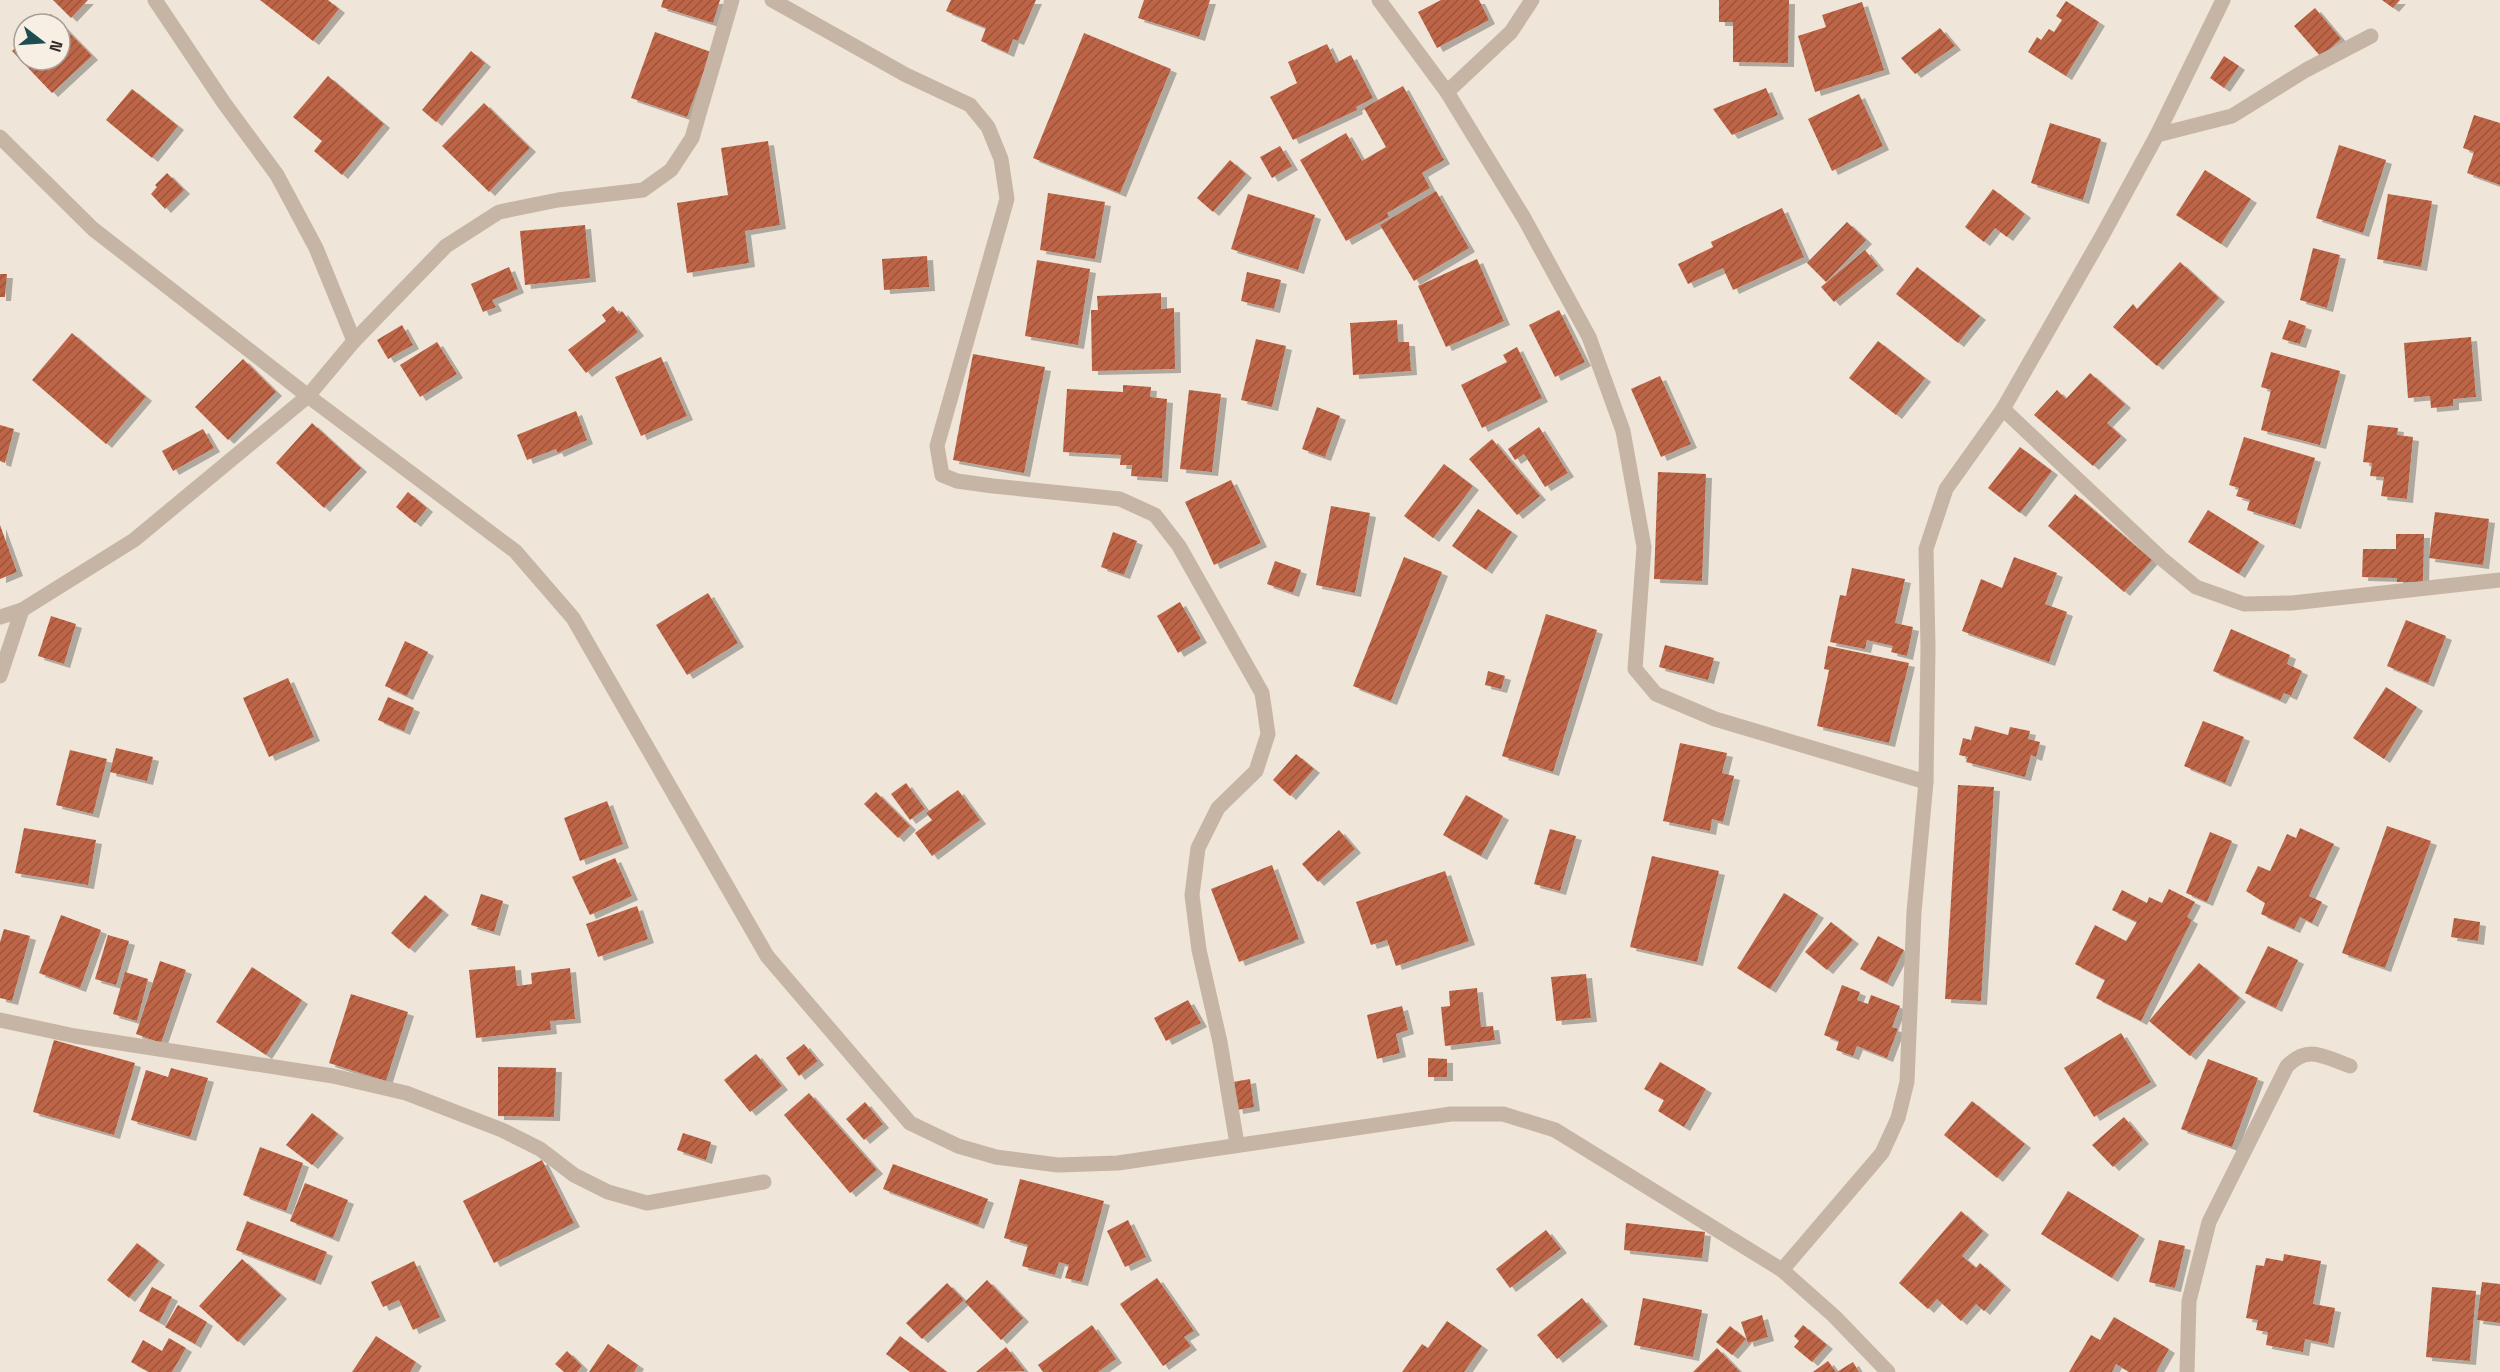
<svg xmlns="http://www.w3.org/2000/svg" width="2500" height="1372" font-family="'Space Grotesk',sans-serif">
<style>
.building{fill:url(#building-hatch);filter:url(#shadow)}
.lines{fill:none;stroke-linecap:round;stroke-linejoin:round}
.minor{stroke:#c6b5a5;stroke-width:15}
</style>
<defs>
<pattern id="building-hatch" width="6" height="6" patternUnits="userSpaceOnUse" patternTransform="scale(1.5)"><rect width="6" height="6" fill="#bf6546"/><path d="M-1 1l2-2M0 6l6-6M5 7l2-2" fill="none" stroke="#9c533a"/></pattern>
<filter id="shadow"><feDropShadow dx="6" dy="4" stdDeviation="0" flood-color="#0004"/></filter>
</defs>
<rect width="100%" height="100%" fill="#efe5d8"/>
<!-- building -->
<g class="building">
<path d="M53 0H88L71 18Z"/>
<path d="M260 0H328L339 9 313 41Z"/>
<path d="M663 0H720L713 23 661 7Z"/>
<path d="M951 0H1036L1018 41 1013 39 1008 53 981 41 986 28 946 11Z"/>
<path d="M1144 0H1210L1199 37 1138 18Z"/>
<path d="M1441 0H1479L1489 20 1437 48 1418 12Z"/>
<path d="M1719 0H1789L1788 63 1733 62V22H1719Z"/>
<path d="M2382 0H2400L2393 8Z"/>
<path d="M2066 1 2099 22 2066 76 2028 52 2037 37 2041 40 2049 29 2054 32 2062 20 2056 16Z"/>
<path d="M1862 2 1884 70 1815 92 1798 36 1826 27 1822 15Z"/>
<path d="M2315 8 2341 39 2321 57 2294 26Z"/>
<path d="M51 14 92 56 52 93 12 51 24 40V60H60V24H41Z"/>
<path d="M1940 28 1955 46 1915 74 1901 58Z"/>
<path d="M655 32 711 52 687 117 631 98Z"/>
<path d="M1084 33 1171 69 1120 193 1033 158Z"/>
<path d="M1327 44 1336 63 1351 55 1373 98 1356 107 1357 110 1293 140 1270 97 1297 83 1288 62Z"/>
<path d="M471 51 485 63 436 122 422 110Z"/>
<path d="M2224 56 2239 66 2224 88 2210 78Z"/>
<path d="M328 76 384 124 342 175 314 151 322 141 293 117Z"/>
<path d="M1403 86 1444 160 1422 173 1430 188 1387 213 1389 217 1346 241 1300 160 1346 133 1362 161 1386 147 1364 108Z"/>
<path d="M1766 88 1778 115 1732 135 1713 109Z"/>
<path d="M132 89 178 126 152 158 106 120Z"/>
<path d="M1859 94 1883 146 1832 171 1808 119Z"/>
<path d="M484 103 530 148 489 192 442 146Z"/>
<path d="M2474 115 2500 123V185L2467 173 2474 152 2463 148Z"/>
<path d="M2050 123 2101 139 2083 200 2031 183Z"/>
<path d="M768 141 780 225 745 231 749 263 687 273 677 203 728 195 721 148Z"/>
<path d="M2339 145 2386 160 2363 233 2316 218Z"/>
<path d="M1280 146 1292 166 1272 178 1260 157Z"/>
<path d="M1230 160 1246 174 1213 212 1197 198Z"/>
<path d="M2205 170 2251 199 2221 244 2176 215Z"/>
<path d="M167 173 184 190 165 209 151 194 157 187 155 185Z"/>
<path d="M1993 189 2025 214 2007 237 1995 228 1984 242 1965 227Z"/>
<path d="M1436 191 1469 248 1414 281 1380 225Z"/>
<path d="M1048 193 1105 202 1095 259 1040 250Z"/>
<path d="M1248 194 1315 215 1298 270 1231 249Z"/>
<path d="M2388 194 2432 201 2421 267 2377 259Z"/>
<path d="M1782 208 1804 257 1733 290 1723 268 1688 284 1678 264 1713 247 1711 242Z"/>
<path d="M1847 222 1866 240 1826 282 1807 263Z"/>
<path d="M585 225 590 278 525 285 520 231Z"/>
<path d="M2313 248 2340 255 2327 308 2300 300Z"/>
<path d="M1865 250 1878 266 1834 302 1821 287Z"/>
<path d="M927 256 929 287 884 290 882 259Z"/>
<path d="M1477 259 1504 321 1446 347 1418 286Z"/>
<path d="M1037 260 1090 269 1078 345 1025 336Z"/>
<path d="M2180 262 2219 298 2157 366 2113 327 2133 304 2137 309Z"/>
<path d="M509 267 518 289 492 300 496 307 483 312 471 284Z"/>
<path d="M1917 267 1980 316 1958 343 1896 294Z"/>
<path d="M1247 272 1281 280 1274 309 1241 301Z"/>
<path d="M0 274H7L5 297H0Z"/>
<path d="M1161 293V309L1174 308 1175 369 1092 371 1091 310H1098L1097 296Z"/>
<path d="M613 306 619 314 622 311 638 332 586 373 568 350 606 321 602 315Z"/>
<path d="M1559 310 1585 362 1555 377 1529 325Z"/>
<path d="M1397 320 1398 342H1409L1411 371 1353 375 1350 323Z"/>
<path d="M2289 320 2306 326 2300 344 2282 339Z"/>
<path d="M402 325 413 345 388 359 377 340Z"/>
<path d="M72 333 146 397 106 444 32 380Z"/>
<path d="M2471 337 2476 397 2453 399V406L2431 408 2430 396 2408 398 2404 343Z"/>
<path d="M1256 339 1286 346 1272 407 1241 400Z"/>
<path d="M1878 341 1925 378 1896 415 1849 378Z"/>
<path d="M437 342 457 374 420 397 400 365Z"/>
<path d="M1517 347 1542 398 1482 428 1461 385 1507 362 1503 355Z"/>
<path d="M2271 352 2340 371 2320 445 2261 430 2271 390 2261 387Z"/>
<path d="M973 354 1045 367 1024 473 953 460Z"/>
<path d="M661 357 687 416 641 436 615 377Z"/>
<path d="M243 359 276 392 228 440 195 407Z"/>
<path d="M2090 373 2125 404 2107 423 2121 436 2093 466 2034 415 2057 390 2066 399Z"/>
<path d="M1660 376 1691 444 1661 457 1631 389Z"/>
<path d="M1123 385 1151 387 1150 397 1167 399 1162 478 1131 476 1132 465H1120L1121 455 1063 452 1067 389 1123 392Z"/>
<path d="M1189 390 1221 394 1212 472 1180 469Z"/>
<path d="M1317 407 1340 416 1325 457 1302 449Z"/>
<path d="M576 411 587 440 558 453 556 449 527 460 517 435Z"/>
<path d="M312 423 361 468 324 508 276 463Z"/>
<path d="M0 425 14 429 5 463 0 461Z"/>
<path d="M2368 425 2398 428 2397 435 2413 437 2407 499 2381 496 2384 477 2370 476 2372 463 2363 462Z"/>
<path d="M1539 427 1568 473 1545 487 1524 454 1515 460 1508 449Z"/>
<path d="M203 429 214 448 173 471 162 451Z"/>
<path d="M2244 437 2315 458 2295 525 2247 510 2250 500 2236 496 2239 488 2229 485Z"/>
<path d="M1492 439 1540 496 1517 515 1469 459Z"/>
<path d="M2020 447 2052 471 2020 513 1988 488Z"/>
<path d="M1444 464 1473 486 1433 538 1404 516Z"/>
<path d="M1658 472 1706 474 1702 581 1654 579Z"/>
<path d="M1231 480 1261 543 1214 565 1185 502Z"/>
<path d="M408 492 427 508 415 523 396 507Z"/>
<path d="M2075 494 2152 560 2124 592 2048 526Z"/>
<path d="M1331 506 1370 513 1355 593 1316 585Z"/>
<path d="M1478 509 1512 532 1486 570 1452 546Z"/>
<path d="M2208 510 2259 542 2239 574 2188 542Z"/>
<path d="M2435 512 2489 519 2483 565 2429 558Z"/>
<path d="M0 525 17 572 0 579Z"/>
<path d="M1113 532 1137 541 1124 575 1101 567Z"/>
<path d="M2396 534H2424L2423 582H2397V578L2362 577 2363 549H2396Z"/>
<path d="M1404 557 1442 572 1391 701 1353 686Z"/>
<path d="M2014 557 2057 573 2045 604 2067 612 2049 662 1962 631 1981 579 2002 588Z"/>
<path d="M1275 561 1301 570 1293 593 1267 584Z"/>
<path d="M1852 568 1905 579 1895 623 1913 627 1907 656 1891 652 1893 646 1867 640 1865 649 1830 642 1840 595 1846 596Z"/>
<path d="M708 593 738 643 687 675 656 625Z"/>
<path d="M1180 602 1201 639 1178 653 1157 616Z"/>
<path d="M1546 614 1597 630 1553 772 1502 756Z"/>
<path d="M51 616 76 624 64 664 38 656Z"/>
<path d="M2406 620 2446 636 2428 683 2387 666Z"/>
<path d="M2231 629 2290 655 2287 664 2302 671 2291 696 2284 693 2280 700 2213 671Z"/>
<path d="M405 641 428 652 407 696 385 686Z"/>
<path d="M1665 645 1714 658 1708 680 1659 667Z"/>
<path d="M1828 646 1909 663 1889 743 1817 726 1829 670 1824 669Z"/>
<path d="M1488 671 1505 676 1501 689 1485 685Z"/>
<path d="M288 678 314 737 269 757 243 698Z"/>
<path d="M2386 687 2417 707 2384 759 2353 738Z"/>
<path d="M388 697 414 708 404 731 378 720Z"/>
<path d="M2203 721 2244 737 2225 783 2184 766Z"/>
<path d="M1975 726 2008 735 2010 727 2030 731 2028 739 2040 742 2036 757 2031 755 2025 777 1966 762 1968 757 1959 755 1963 738 1971 740Z"/>
<path d="M1680 743 1727 753 1722 773 1734 776 1723 822 1712 819 1710 831 1663 821Z"/>
<path d="M116 748 153 757 147 781 110 772Z"/>
<path d="M70 750 107 759 93 814 56 805Z"/>
<path d="M1296 754 1314 769 1290 796 1273 780Z"/>
<path d="M906 783 925 809 910 820 891 794Z"/>
<path d="M1958 785 1994 787 1981 1001 1945 999Z"/>
<path d="M958 790 980 820 932 856 915 833 932 820 926 813Z"/>
<path d="M876 792 910 826 898 838 864 804Z"/>
<path d="M1466 795 1503 816 1481 856 1443 835Z"/>
<path d="M607 801 623 844 580 861 564 818Z"/>
<path d="M2387 826 2431 841 2385 968 2342 953Z"/>
<path d="M24 828 96 840 88 885 15 873Z"/>
<path d="M2300 828 2334 844 2309 896 2322 902 2312 923 2300 917 2294 929 2261 914 2265 903 2246 891 2258 866 2270 871 2287 834 2296 838Z"/>
<path d="M1550 829 1576 836 1560 891 1534 884Z"/>
<path d="M1339 830 1355 849 1318 882 1302 864Z"/>
<path d="M2210 832 2232 841 2207 902 2186 893Z"/>
<path d="M1652 856 1719 871 1697 962 1630 947Z"/>
<path d="M615 858 632 896 590 915 572 877Z"/>
<path d="M1272 865 1299 939 1239 962 1211 889Z"/>
<path d="M1445 871 1469 941 1396 966 1387 940 1371 945 1356 902Z"/>
<path d="M2169 889 2195 902 2187 917 2192 920 2141 1021 2096 998 2105 980 2075 964 2095 925 2126 941 2137 922 2112 910 2122 890 2147 903 2149 897 2162 903Z"/>
<path d="M1784 893 1818 914 1770 989 1737 968Z"/>
<path d="M481 894 503 901 494 932 471 925Z"/>
<path d="M425 895 443 911 409 949 391 933Z"/>
<path d="M637 906 648 939 598 957 586 924Z"/>
<path d="M61 915 101 930 80 988 39 973Z"/>
<path d="M2454 918 2480 922 2478 941 2451 937Z"/>
<path d="M1831 922 1853 940 1827 970 1805 952Z"/>
<path d="M4 929 30 936 12 1001 0 998V942Z"/>
<path d="M108 935 129 941 116 985 95 979Z"/>
<path d="M1878 936 1904 950 1887 983 1860 969Z"/>
<path d="M2268 946 2298 960 2276 1008 2245 993Z"/>
<path d="M160 961 186 970 161 1043 136 1034Z"/>
<path d="M2199 963 2240 998 2190 1056 2149 1021Z"/>
<path d="M515 966 517 986 532 984 531 973 570 968 575 1019 550 1021 551 1030 476 1038 469 970Z"/>
<path d="M252 967 302 1000 266 1055 216 1022Z"/>
<path d="M125 972 148 979 137 1021 113 1014Z"/>
<path d="M1586 974 1591 1018 1556 1021 1551 977Z"/>
<path d="M1842 985 1860 992 1857 1000 1868 1004 1871 995 1900 1006 1892 1027 1898 1029 1887 1058 1857 1046 1853 1056 1836 1050 1839 1041 1824 1035Z"/>
<path d="M1477 988 1481 1027 1493 1026 1495 1040 1445 1046 1441 1007 1450 1006 1449 991Z"/>
<path d="M351 994 408 1012 386 1081 329 1063Z"/>
<path d="M1188 1000 1201 1023 1166 1041 1154 1018Z"/>
<path d="M1402 1006 1408 1030 1396 1034 1400 1053 1377 1059 1367 1015Z"/>
<path d="M2121 1033 2151 1082 2094 1117 2064 1068Z"/>
<path d="M54 1040 135 1063 114 1135 33 1112Z"/>
<path d="M804 1044 818 1061 799 1076 786 1058Z"/>
<path d="M756 1054 782 1086 750 1112 724 1080Z"/>
<path d="M1428 1058 1447 1059V1077H1428Z"/>
<path d="M2208 1059 2258 1078 2232 1147 2181 1129Z"/>
<path d="M1660 1062 1706 1089 1684 1127 1658 1111 1664 1100 1644 1089Z"/>
<path d="M498 1067 556 1068 554 1117 498 1116Z"/>
<path d="M171 1068 208 1078 190 1137 131 1120 146 1070 168 1077Z"/>
<path d="M1250 1079 1254 1107 1237 1110 1233 1082Z"/>
<path d="M809 1093 877 1170 850 1193 784 1115Z"/>
<path d="M1972 1101 2025 1144 1997 1178 1944 1135Z"/>
<path d="M865 1102 883 1124 864 1140 846 1119Z"/>
<path d="M312 1113 338 1134 312 1165 286 1145Z"/>
<path d="M2124 1117 2143 1140 2113 1167 2092 1145Z"/>
<path d="M683 1133 711 1142 706 1160 677 1150Z"/>
<path d="M260 1147 303 1163 286 1211 243 1195Z"/>
<path d="M542 1160 574 1223 494 1263 463 1201Z"/>
<path d="M893 1164 988 1199 978 1225 883 1189Z"/>
<path d="M1020 1179 1104 1201 1082 1282 1065 1278 1069 1265 1059 1262 1055 1275 1022 1266 1028 1245 1004 1238Z"/>
<path d="M305 1183 348 1200 333 1238 290 1221Z"/>
<path d="M2068 1191 2139 1235 2112 1278 2041 1234Z"/>
<path d="M1961 1211 1983 1231 1962 1256 1976 1268 1980 1263 2005 1286 1984 1311 1976 1304 1961 1321 1937 1299 1928 1309 1899 1283Z"/>
<path d="M1128 1220 1146 1257 1125 1267 1107 1231Z"/>
<path d="M247 1221 327 1252 315 1281 236 1250Z"/>
<path d="M1626 1223 1705 1232 1702 1258 1624 1250Z"/>
<path d="M1546 1230 1561 1249 1510 1288 1496 1269Z"/>
<path d="M2159 1240 2185 1246 2175 1288 2149 1282Z"/>
<path d="M137 1243 159 1261 129 1298 107 1280Z"/>
<path d="M2284 1254 2321 1261 2313 1304 2335 1308 2328 1344 2305 1339 2303 1352 2266 1345 2268 1332 2256 1330 2258 1320 2246 1318 2256 1265 2264 1266 2266 1258 2283 1261Z"/>
<path d="M242 1259 281 1295 238 1342 199 1306Z"/>
<path d="M414 1261 440 1317 413 1330 399 1300 383 1307 371 1282Z"/>
<path d="M1157 1278 1194 1331 1184 1337 1191 1346 1163 1366 1120 1304Z"/>
<path d="M987 1280 1023 1318 1001 1340 965 1302Z"/>
<path d="M2482 1282 2500 1284V1323L2477 1320Z"/>
<path d="M947 1283 964 1300 922 1339 906 1323Z"/>
<path d="M152 1287 172 1297 159 1322 139 1311Z"/>
<path d="M2432 1287 2476 1291 2470 1361 2426 1357Z"/>
<path d="M1582 1298 1602 1322 1557 1359 1537 1335Z"/>
<path d="M1643 1298 1702 1310 1693 1357 1634 1345Z"/>
<path d="M178 1305 207 1322 195 1344 165 1327Z"/>
<path d="M1762 1315 1768 1337 1748 1343 1741 1322Z"/>
<path d="M2114 1317 2169 1349 2156 1372H2129L2116 1364 2112 1372H2069L2091 1335 2100 1340Z"/>
<path d="M1447 1321 1482 1346 1464 1372H1402L1422 1344 1428 1348Z"/>
<path d="M1092 1325 1116 1359 1098 1372H1043L1038 1365Z"/>
<path d="M1803 1325 1827 1345 1812 1362 1794 1347 1799 1341 1794 1336Z"/>
<path d="M1730 1326 1746 1339 1732 1355 1716 1342Z"/>
<path d="M376 1336 416 1362 410 1372H352Z"/>
<path d="M900 1336 947 1372H910L886 1354Z"/>
<path d="M169 1338 186 1348 172 1372H149L131 1362 143 1340 162 1351Z"/>
<path d="M608 1344 638 1365 634 1372H589Z"/>
<path d="M1006 1347 1025 1371 976 1372Z"/>
<path d="M1717 1348 1740 1372H1693Z"/>
<path d="M567 1351 582 1366 577 1372H564L555 1364Z"/>
<path d="M1828 1361 1836 1372H1813Z"/>
<path d="M1853 1362 1859 1372H1837Z"/>
</g>
<g class="lines">
<!-- minor -->
<g class="minor">
<path d="M155 0 224 103 277 175 316 248 354 341"/>
<path d="M772 0 906 75 970 105 988 127 1001 159 1007 199 937 446 942 475 957 481 993 486 1120 499 1155 515 1179 546 1262 693 1268 734 1256 771 1218 808 1198 848 1192 895 1199 950 1220 1042 1237 1144"/>
<path d="M1379 0 1447 92 1524 218 1589 337 1623 431 1644 547 1635 669 1656 694 1715 719 1926 782"/>
<path d="M1447 92 1511 32 1532 0"/>
<path d="M2157 135 2232 116 2306 70 2371 36"/>
<path d="M0 137 93 229 308 396 515 551 573 618 767 956 910 1123 958 1146 996 1157 1058 1165 1118 1163 1451 1114H1503L1555 1130 1782 1270 1834 1316 1888 1372"/>
<path d="M2003 409 2162 559 2196 587 2244 604 2292 603 2500 580"/>
<path d="M0 617 22 610 134 540 308 396 354 341 446 246 499 212 558 200 643 190 671 170 692 138 732 0"/>
<path d="M0 676 22 610"/>
<path d="M0 1020 75 1036 333 1076 406 1093 502 1130 540 1149 574 1175 608 1192 647 1203 764 1182"/>
<path d="M1782 1270 1882 1153 1898 1118 1907 1082 1914 912 1926 782 1928 647 1926 549 1946 489 2003 409 2102 236 2157 135 2223 0"/>
<path d="M2187 1372 2189 1301 2209 1222 2287 1066C2309 1044 2324 1057 2350 1066"/>
</g>
</g>
<!-- north arrow -->
<g transform="translate(42 42) rotate(107)"><circle r="28" fill="#f7efe4" stroke="#a8a098" stroke-width="1.5"/>
<path d="M0-4.5L10 22L0 15L-10 22Z" fill="#1e4d51"/>
<text y="-9" font-size="16" font-weight="bold" text-anchor="middle" fill="#322a26">N</text>
</g>
</svg>
